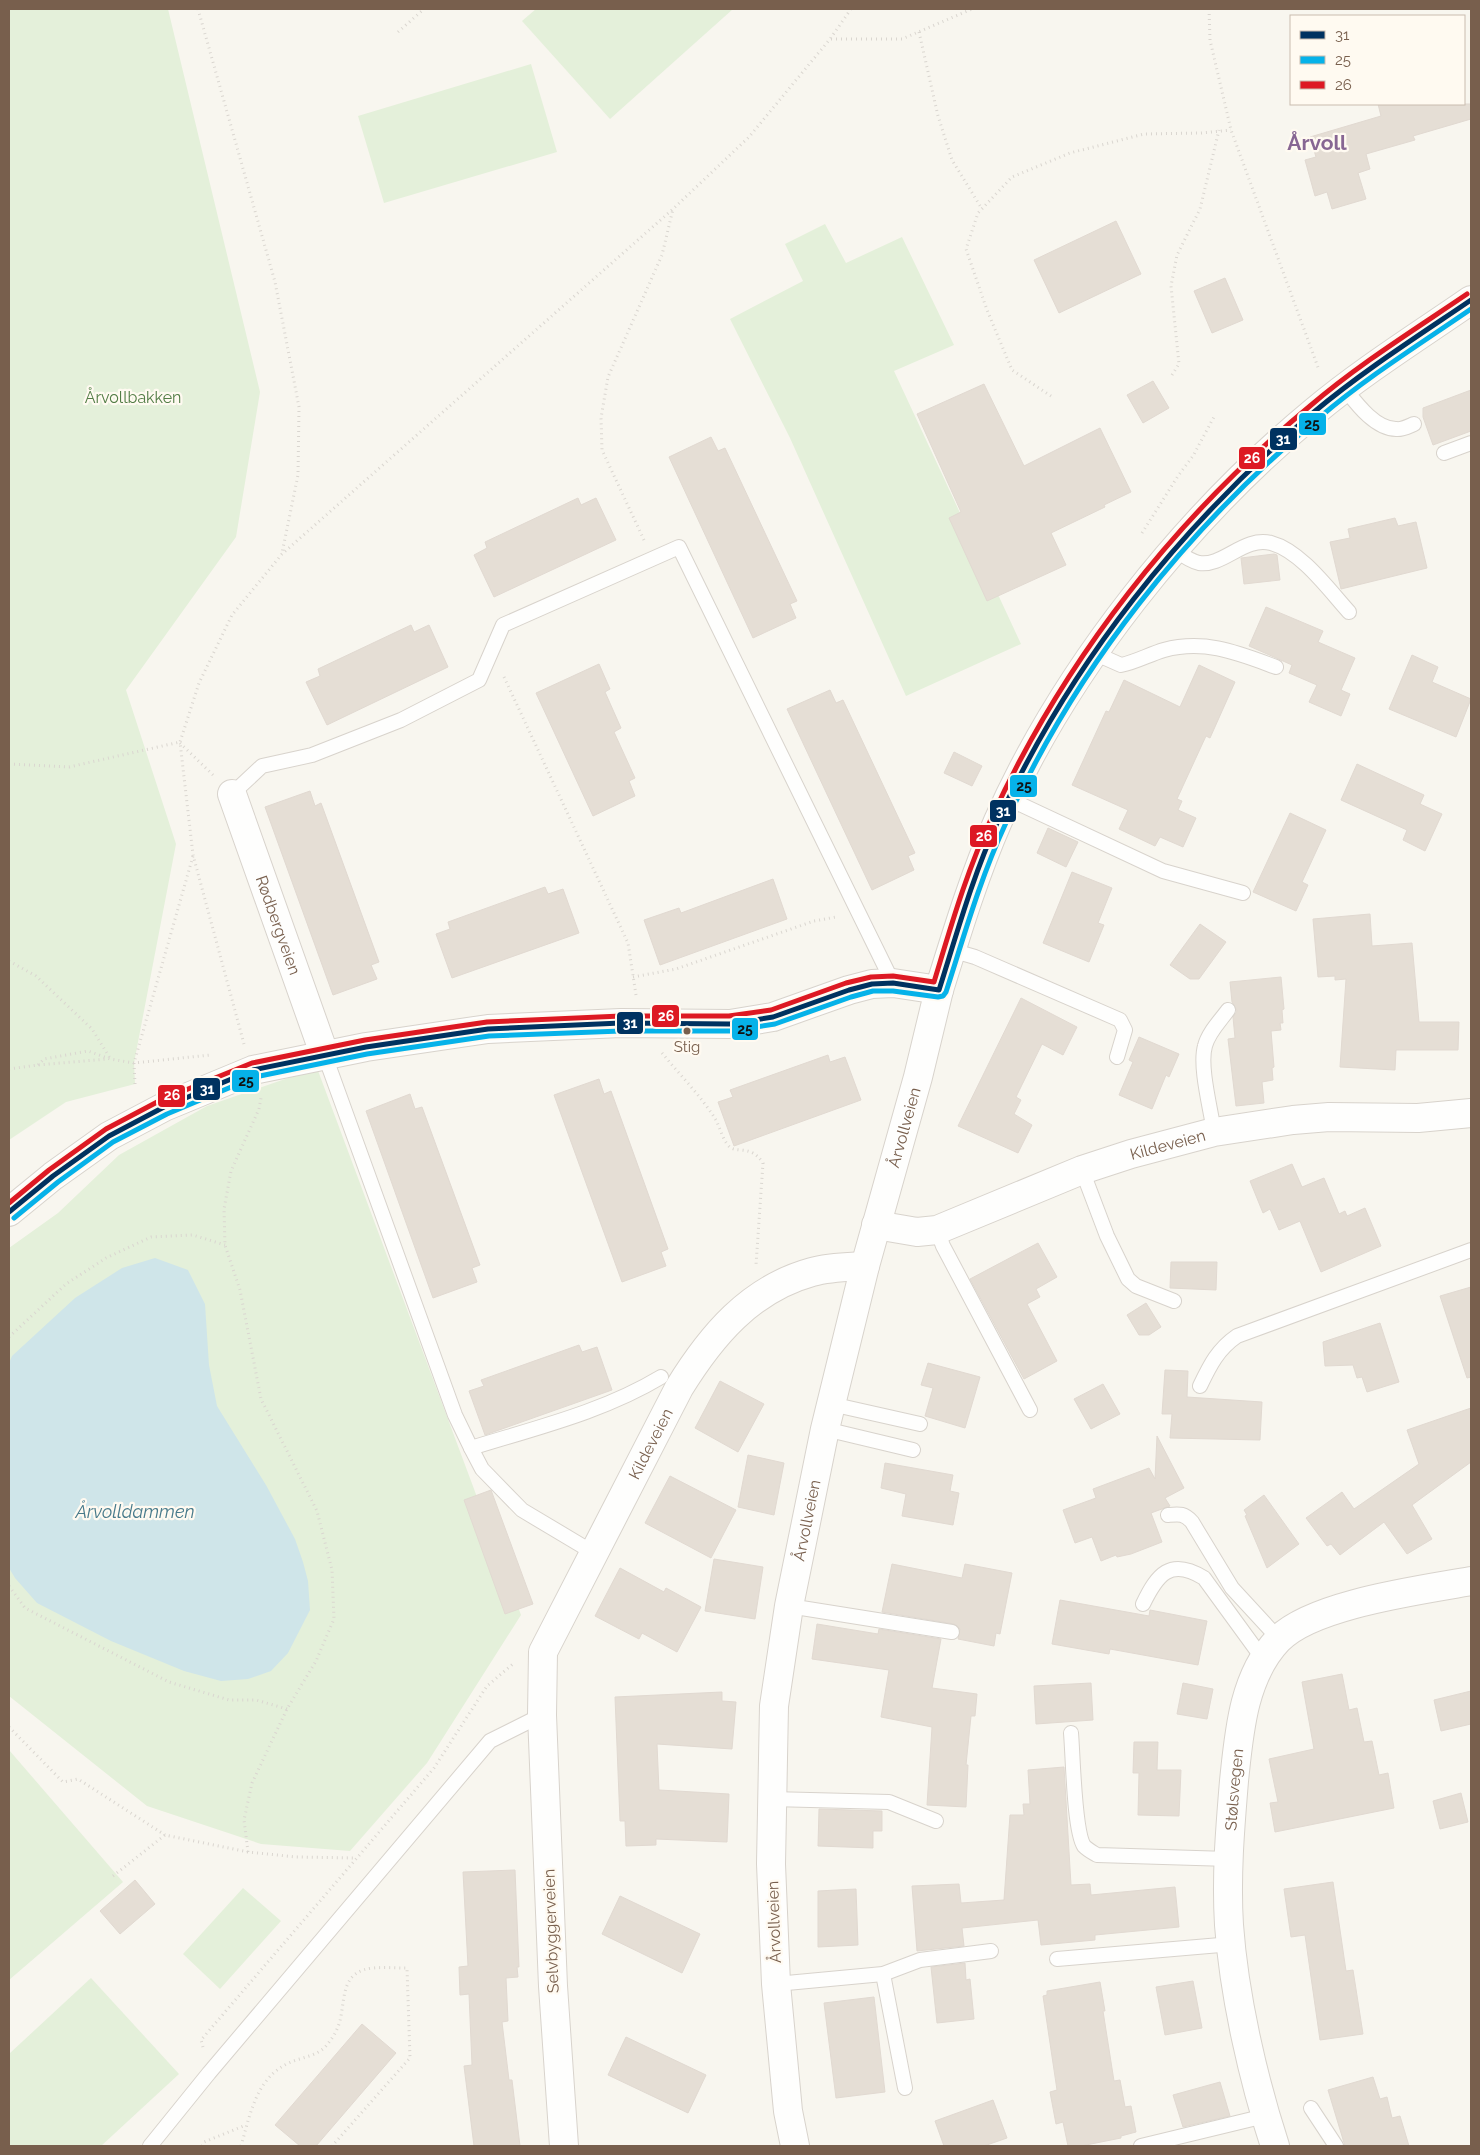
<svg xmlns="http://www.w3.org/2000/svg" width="1480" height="2155" font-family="Raleway,sans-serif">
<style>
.green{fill:#e4f0da}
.water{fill:#cfe5e9}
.building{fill:#e5ded5;stroke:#e1d9d1}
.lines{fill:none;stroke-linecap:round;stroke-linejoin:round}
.lane-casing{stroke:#d8d3cc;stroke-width:16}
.street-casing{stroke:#d8d3cc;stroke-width:30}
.secondary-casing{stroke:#d8d3cc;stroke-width:30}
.path{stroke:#dad6d0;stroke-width:3;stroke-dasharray:1 4;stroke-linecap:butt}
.lane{stroke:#fefefd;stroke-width:14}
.street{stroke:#fefefd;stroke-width:28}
.secondary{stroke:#fefefd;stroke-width:28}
.bus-1-casing{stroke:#fffaf1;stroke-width:9}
.bus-2-casing{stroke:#fffaf1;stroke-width:9}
.bus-3-casing{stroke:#fffaf1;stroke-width:9}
.bus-1{stroke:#003260;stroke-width:5}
.bus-2{stroke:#06b2e9;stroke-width:5}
.bus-3{stroke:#dd1923;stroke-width:5}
.bus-dot{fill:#785f4d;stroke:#fffaf1;stroke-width:2}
.labels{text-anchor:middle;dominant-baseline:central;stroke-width:4.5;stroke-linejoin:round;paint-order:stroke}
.bus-label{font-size:15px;fill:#785f4d;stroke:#fffaf1}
.park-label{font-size:16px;fill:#527d45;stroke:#fffaf1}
.street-label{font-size:16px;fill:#785f4d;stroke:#fffaf1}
.water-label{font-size:18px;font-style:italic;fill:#477a8b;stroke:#fffaf1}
.district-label{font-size:21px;font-weight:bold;fill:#876693;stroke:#fffaf1}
.line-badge{stroke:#fffaf1;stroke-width:2}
.badge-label{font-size:14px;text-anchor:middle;font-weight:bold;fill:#fff}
.pale-badge-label{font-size:14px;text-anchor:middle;font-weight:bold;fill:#111}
</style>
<rect width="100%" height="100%" fill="#f8f6ef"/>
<!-- green -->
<g class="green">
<path d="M9 9H168L260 392 236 537 126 690 176 844 134 1063 135 1084 66 1102 9 1140Z"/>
<path d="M536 9H733L610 119 522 21Z"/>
<path d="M531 64 557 152 384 203 358 116Z"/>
<path d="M825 224 846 263 902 237 954 345 894 371 1021 644 906 696 790 438 730 319 803 281 785 244Z"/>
<path d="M317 1068 521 1615 427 1763 350 1851 261 1844 147 1806 9 1696V1248L58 1213 119 1155 207 1106Z"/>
<path d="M9 1750 123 1882 9 1980Z"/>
<path d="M243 1888 281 1921 220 1989 183 1954Z"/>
<path d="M91 1978 179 2074 101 2146H9V2054Z"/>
</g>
<!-- water -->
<path class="water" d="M155 1258 188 1270 205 1304 209 1365 217 1406 266 1485 295 1539 303 1562 308 1581 310 1610 288 1653 271 1671 248 1679 221 1681 184 1671 111 1641 37 1603 15 1578 9 1568V1363L12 1356 75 1298 122 1268Z"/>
<!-- building -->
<g class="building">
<path d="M1378 104H1471V119L1413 136 1415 140 1366 154 1370 169 1358 173 1366 199 1332 209 1327 192 1315 196 1305 160 1316 157 1310 137 1381 116Z"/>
<path d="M1116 221 1141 274 1059 313 1034 260Z"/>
<path d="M1225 278 1243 320 1212 333 1194 291Z"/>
<path d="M1153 381 1169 408 1143 423 1127 395Z"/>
<path d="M984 384 1024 466 1100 428 1131 492 1104 505 1105 507 1051 533 1066 565 987 601 949 518 961 512 917 414Z"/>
<path d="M1471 390V431L1433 445 1423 417V408Z"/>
<path d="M711 437 718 451 725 448 797 601 790 604 796 618 753 638 669 457Z"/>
<path d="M578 498 581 505 596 498 616 540 494 597 474 555 487 548 485 542Z"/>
<path d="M1395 518 1398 526 1416 522 1427 568 1341 589 1330 542 1350 538 1348 529Z"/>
<path d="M1274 554 1277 555 1280 580 1244 584 1241 558Z"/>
<path d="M1266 607 1323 631 1318 642 1355 658 1341 690 1350 694 1341 716 1309 702 1317 685 1289 673 1292 665 1249 646Z"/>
<path d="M411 625 414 632 429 625 448 667 327 725 306 682 320 676 318 669Z"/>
<path d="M1412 655 1438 667 1432 682 1471 699 1456 737 1389 709Z"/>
<path d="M599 664 610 689 605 692 621 728 614 732 635 778 629 781 635 796 593 816 536 693Z"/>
<path d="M1199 665 1235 682 1210 738 1206 736 1177 799 1182 801 1178 810 1196 818 1183 847 1160 837 1155 846 1119 829 1128 810 1072 785 1106 711 1109 712 1124 680 1180 707Z"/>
<path d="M830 690 836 703 843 700 915 853 908 856 914 870 872 890 787 709Z"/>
<path d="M954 752 982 766 972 786 944 773Z"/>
<path d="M1357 764 1424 795 1420 804 1442 814 1425 851 1403 840 1407 830 1341 800Z"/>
<path d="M310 791 315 806 321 803 379 962 371 965 377 979 333 995 265 807Z"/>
<path d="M1290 813 1326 830 1302 882 1308 885 1296 911 1253 892Z"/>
<path d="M1048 828 1078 842 1066 867 1037 853Z"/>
<path d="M1072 872 1112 888 1098 923 1104 925 1089 962 1043 943Z"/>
<path d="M773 879 787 919 660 965 644 920 679 908 681 913Z"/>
<path d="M545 887 548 894 563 889 579 933 452 978 436 934 450 929 448 922Z"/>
<path d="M1370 914 1372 946 1412 943 1419 1022H1459L1458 1050H1396L1395 1070 1340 1067 1346 979 1335 980V976L1318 977 1313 919Z"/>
<path d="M1200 924 1226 942 1199 979H1190L1170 965Z"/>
<path d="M1281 977 1284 1009 1282 1010 1283 1023H1280L1281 1030 1271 1031 1274 1067 1272 1068 1273 1080 1262 1082 1264 1103 1236 1106 1228 1039 1235 1038 1233 1017 1237 1011 1232 1002 1230 982Z"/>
<path d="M1021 998 1077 1027 1063 1055 1042 1044 1016 1097 1021 1100 1014 1114 1032 1125 1018 1153 958 1126Z"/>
<path d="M1139 1037 1179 1054 1169 1077 1166 1075 1152 1109 1119 1095 1133 1062 1129 1060Z"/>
<path d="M828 1055 830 1062 845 1057 861 1100 734 1146 718 1102 733 1097 730 1090Z"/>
<path d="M599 1079 604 1094 611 1091 668 1249 661 1252 666 1266 622 1282 554 1095Z"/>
<path d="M410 1094 415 1109 422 1107 480 1265 472 1268 477 1282 433 1298 366 1111Z"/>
<path d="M1292 1164 1302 1187 1324 1178 1339 1214 1345 1211 1347 1216 1365 1208 1381 1246 1321 1272 1300 1221 1279 1230 1270 1209 1263 1213 1250 1181Z"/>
<path d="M1038 1243 1057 1277 1036 1289 1040 1297 1027 1304 1057 1361 1024 1379 970 1279Z"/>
<path d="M1171 1262H1217L1216 1290 1170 1288Z"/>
<path d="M1471 1287V1377L1467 1378 1440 1296Z"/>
<path d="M1146 1303 1161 1327 1149 1335H1139L1127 1315Z"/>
<path d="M1380 1323 1399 1382 1367 1392 1362 1377 1357 1378 1353 1365 1325 1366 1323 1342Z"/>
<path d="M579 1345 582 1352 597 1347 612 1390 485 1435 469 1391 484 1386 481 1380Z"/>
<path d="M928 1363 980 1377 965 1428 925 1416 933 1388 921 1385Z"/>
<path d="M1165 1370 1188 1371 1187 1397 1262 1402 1260 1440 1170 1438 1172 1414H1162Z"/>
<path d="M720 1381 764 1404 738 1452 695 1428Z"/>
<path d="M1103 1384 1120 1414 1091 1429 1074 1399Z"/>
<path d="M1471 1408V1462L1412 1505 1432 1539 1407 1554 1384 1522 1340 1555 1331 1544 1327 1546 1306 1518 1342 1492 1354 1509 1419 1464 1407 1430Z"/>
<path d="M1157 1436 1184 1488 1165 1498 1170 1506 1151 1513 1162 1542 1131 1554 1117 1557 1116 1555 1101 1561 1092 1537 1075 1543 1063 1510 1096 1498 1093 1489 1149 1468 1155 1479Z"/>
<path d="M748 1455 784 1463 774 1515 738 1507Z"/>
<path d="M885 1463 953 1475 950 1491 959 1493 953 1525 902 1516 906 1494 881 1488Z"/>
<path d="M670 1476 736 1510 711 1558 645 1523Z"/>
<path d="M491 1490 533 1604 505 1614 464 1500Z"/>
<path d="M1264 1495 1299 1544 1267 1568 1245 1516 1247 1515 1244 1510Z"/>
<path d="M714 1559 763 1567 755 1619 705 1611Z"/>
<path d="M892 1564 962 1578 965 1564 1012 1573 1000 1634 996 1633 994 1646 958 1639 960 1629 954 1624 882 1612Z"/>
<path d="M620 1568 664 1592 666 1588 701 1607 677 1652 642 1633 639 1639 595 1616Z"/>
<path d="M1060 1600 1149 1616 1150 1610 1207 1621 1198 1665 1110 1649 1109 1654 1052 1644Z"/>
<path d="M817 1624 878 1634 879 1629 941 1639 932 1688 977 1694 975 1716H971L966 1765H968L966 1807 927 1805 932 1727 881 1717 889 1670 812 1659Z"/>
<path d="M1342 1674 1349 1710 1357 1708 1364 1742 1372 1741 1379 1775 1388 1773 1394 1808 1275 1832 1270 1803 1278 1802 1269 1759 1314 1749 1302 1682Z"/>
<path d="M1091 1683 1093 1720 1036 1724 1034 1686Z"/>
<path d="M1183 1683 1213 1689 1207 1719 1177 1714Z"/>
<path d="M1471 1691V1724L1441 1731 1434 1700Z"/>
<path d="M722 1692V1701L736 1702 732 1749 657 1744 659 1790 729 1794 727 1842 656 1839V1845L626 1846 625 1821H620L615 1697Z"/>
<path d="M1134 1742H1158L1157 1770H1181L1179 1816 1138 1815 1139 1773H1133Z"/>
<path d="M1064 1767 1071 1885 1090 1884 1091 1895 1175 1887 1179 1927 1095 1935V1940L1041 1945 1038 1920 962 1928 964 1946 917 1951 912 1886 959 1884 961 1903 1004 1900 1010 1815H1024L1023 1804H1030L1028 1770Z"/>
<path d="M1461 1793 1468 1822 1440 1829 1433 1801Z"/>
<path d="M819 1809 882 1811V1831H873V1848L818 1846Z"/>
<path d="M515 1870 519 1967H517L518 1977 506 1978 508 2021 502 2022 509 2080H512L520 2146H474L464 2066 472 2065 469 1994 460 1995 459 1967 468 1966 463 1872Z"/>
<path d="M135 1880 155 1904 120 1934 100 1911Z"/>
<path d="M1333 1882 1346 1971 1353 1970 1363 2034 1320 2040 1305 1935 1291 1937 1284 1889Z"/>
<path d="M856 1889 858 1945 818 1947V1891Z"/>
<path d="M620 1896 700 1934 682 1973 602 1934Z"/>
<path d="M965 1963 966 1980 970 1979 974 2019 937 2023 931 1967Z"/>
<path d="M1193 1981 1202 2028 1165 2035 1156 1987Z"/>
<path d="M1100 1982 1105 2011H1103L1114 2081 1120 2080 1125 2107 1131 2106 1136 2132 1121 2136V2138L1081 2146H1068L1063 2122 1056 2124 1050 2092 1057 2090 1043 1996 1047 1995V1991Z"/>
<path d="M874 1997 885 2092 836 2098 824 2003Z"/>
<path d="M362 2024 396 2053 316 2146H300L275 2125Z"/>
<path d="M626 2037 706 2075 688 2113 608 2075Z"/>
<path d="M1373 2077 1380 2099 1387 2097 1392 2118 1400 2116 1409 2146H1345L1328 2090Z"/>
<path d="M1220 2082 1230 2116 1183 2127 1173 2095Z"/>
<path d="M993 2100 1007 2138 984 2146H944L935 2121Z"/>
</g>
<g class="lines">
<defs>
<g id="lane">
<path d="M1345 389C1356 403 1375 429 1396 429 1402 430 1409 426 1414 424"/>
<path d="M1444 453 1471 443"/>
<path d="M1175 550C1182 555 1190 561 1199 563 1223 567 1244 536 1271 543 1301 551 1329 590 1349 612"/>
<path d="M1094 653 1121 665C1136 662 1150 654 1164 650 1205 639 1238 653 1276 667"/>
<path d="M232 794 262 766 312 755 401 720 479 680 503 625 679 547 893 983"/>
<path d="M1009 799 1163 871 1243 893"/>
<path d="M951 950 975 957 1120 1020 1125 1030 1117 1057"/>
<path d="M325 1056 455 1415 471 1448C535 1428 603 1412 661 1377"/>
<path d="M1214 1132C1211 1110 1199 1066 1205 1046 1208 1033 1220 1021 1228 1010"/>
<path d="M1082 1170 1107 1236 1128 1279 1136 1286 1174 1301"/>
<path d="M937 1230 943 1246 1030 1410"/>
<path d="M1200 1386C1210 1365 1218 1349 1237 1336L1471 1250"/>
<path d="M831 1404 920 1424"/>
<path d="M825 1429 913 1450"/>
<path d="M471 1448 482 1469 522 1510 594 1553"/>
<path d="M1168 1515C1179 1514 1184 1513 1192 1522L1232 1588 1279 1639"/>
<path d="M1143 1604C1157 1575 1170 1557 1204 1578L1263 1659"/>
<path d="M789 1606 952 1632"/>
<path d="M1071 1733C1073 1755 1074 1831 1084 1846 1088 1850 1092 1852 1097 1855L1229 1859"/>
<path d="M771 1799 889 1802 936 1821"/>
<path d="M1057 1959 1232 1944"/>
<path d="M883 1974 905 2088"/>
<path d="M776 1984 883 1974 920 1960 991 1951"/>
<path d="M1311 2108 1336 2146"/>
<path d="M150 2146 209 2073 490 1741 542 1715"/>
<path d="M1141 2146 1265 2116"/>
</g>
<g id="street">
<path id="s1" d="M232 794 325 1056"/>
<path id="s2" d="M876 1225 917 1232 937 1230 1082 1170 1131 1154 1214 1132 1293 1120 1329 1117 1418 1118 1471 1113"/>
<path id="s3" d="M564 2146 553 1986 542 1715 543 1652 679 1388C711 1336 750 1289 812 1272 829 1267 848 1267 865 1266"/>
<path id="s4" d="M795 2146 788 2111 776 1984 771 1864 774 1706 789 1606 825 1429 865 1266 918 1077 939 990"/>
<path id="s5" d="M1275 2146C1253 2079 1234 1995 1229 1925 1226 1877 1230 1829 1234 1781 1239 1733 1243 1677 1278 1640 1312 1604 1422 1590 1471 1581"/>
</g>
<path id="secondary" d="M9 1212 53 1176 109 1136 164 1107 253 1070 366 1047 488 1029 621 1023 730 1024 773 1017 849 990 872 984 893 983 939 990C957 932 974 876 998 821 1066 668 1186 518 1314 412 1363 371 1419 336 1471 300"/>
</defs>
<!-- lane casing -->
<use href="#lane" class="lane-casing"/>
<!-- street casing -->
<use href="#street" class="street-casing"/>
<!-- secondary casing -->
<use href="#secondary" class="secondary-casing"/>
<!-- path -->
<g class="path">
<path d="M198 9 275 282 299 407 298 475 282 553"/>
<path d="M1209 9 1210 40 1231 130 1319 370"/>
<path d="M398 32 424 9"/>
<path d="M919 32 938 116 952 160 982 209"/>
<path d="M831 39H902L972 9"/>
<path d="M1172 375 1179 364 1171 286 1177 255 1200 209 1219 130"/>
<path d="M1051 396 1012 370 987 310 966 249 978 213 1012 177 1070 153 1144 134 1201 133 1231 130"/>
<path d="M1142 533 1178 476 1193 456 1215 415"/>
<path d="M644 540 602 450 601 418 608 377 662 255 673 209"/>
<path d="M504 677 628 943 636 995"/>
<path d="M180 743 213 775"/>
<path d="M9 764 69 767 180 742"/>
<path d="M9 961 36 976 92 1029 110 1058"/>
<path d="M633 977 676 969 814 921 836 917"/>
<path d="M244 1044 193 855 180 742 199 683 232 615 282 554 673 209 749 137 830 39 851 9"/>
<path d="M662 1053C680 1075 701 1096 716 1120 720 1128 722 1138 728 1145 735 1155 750 1143 763 1163L756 1265"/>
<path d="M38 1065 44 1059 88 1051 110 1059 134 1063 210 1055"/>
<path d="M9 1069 38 1065 107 1059"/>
<path d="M135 1084 134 1063 193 856"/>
<path d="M9 1337 66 1284 106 1258 151 1237 193 1235 225 1245"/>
<path d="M9 1586 25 1608 169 1682 229 1700H256L287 1709"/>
<path d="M9 1727 63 1782 78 1779 165 1835"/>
<path d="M248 1852 244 1820 252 1783 287 1709 316 1661 334 1619 332 1570 317 1511 261 1399 240 1290 225 1245 224 1209 231 1171 259 1109 261 1098"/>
<path d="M113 1876 165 1835 248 1852 296 1857 355 1858"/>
<path d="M203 2047 201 2040 434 1768 487 1686 514 1663"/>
<path d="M202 2146 204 2142 246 2125"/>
<path d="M241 2146C251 2112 256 2077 291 2062 303 2057 317 2056 326 2046 333 2038 339 2028 341 2016 345 1994 343 1971 373 1968 384 1967 396 1968 407 1968L410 2058 332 2146"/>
</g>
<!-- lane -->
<use href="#lane" class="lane"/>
<!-- street -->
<use href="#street" class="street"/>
<!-- secondary -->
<use href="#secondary" class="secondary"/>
<defs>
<path id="bus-1" d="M9 1212 53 1176 109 1136 164 1107 253 1070 366 1047 488 1029 621 1023 730 1024 773 1017 849 990 872 984 893 983 939 990C957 933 973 875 998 821 1070 663 1182 524 1314 412 1363 371 1418 336 1471 300"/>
<path id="bus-2" d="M14 1218 58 1182 113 1142 167 1114 255 1077 367 1054 489 1036 621 1031H731L775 1024 851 997 873 991H893L938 997 943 996 946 992C964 936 980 879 1005 825 1075 668 1188 527 1320 417 1367 377 1420 344 1471 309"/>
<path id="bus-3" d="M9 1203 49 1170 106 1129 161 1100 252 1063 365 1040 487 1022 621 1016H729L771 1010 846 983 871 977 893 976 934 982C951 926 967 870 992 817 1065 658 1176 517 1310 406 1359 364 1414 330 1467 294"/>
</defs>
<!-- bus-1 casing -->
<use href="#bus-1" class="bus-1-casing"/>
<!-- bus-2 casing -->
<use href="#bus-2" class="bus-2-casing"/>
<!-- bus-3 casing -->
<use href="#bus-3" class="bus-3-casing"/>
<!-- bus-1 -->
<use href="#bus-1" class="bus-1"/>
<!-- bus-2 -->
<use href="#bus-2" class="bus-2"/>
<!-- bus-3 -->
<use href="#bus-3" class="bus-3"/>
</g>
<!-- markers -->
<circle class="bus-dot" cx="687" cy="1031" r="4.5"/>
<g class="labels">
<!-- bus labels -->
<g class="bus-label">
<text x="687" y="1047">Stig</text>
</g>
<!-- park labels -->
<g class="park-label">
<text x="133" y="397">Årvollbakken</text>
</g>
<!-- street labels -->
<g class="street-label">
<text stroke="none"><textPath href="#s1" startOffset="139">Rødbergveien</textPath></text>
<text stroke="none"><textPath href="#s4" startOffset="1035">Årvollveien</textPath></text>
<text stroke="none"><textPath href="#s2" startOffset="308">Kildeveien</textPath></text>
<text stroke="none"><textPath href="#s3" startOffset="729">Kildeveien</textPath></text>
<text stroke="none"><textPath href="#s4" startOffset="630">Årvollveien</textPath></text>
<text stroke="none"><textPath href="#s5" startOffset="362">Stølsvegen</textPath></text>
<text transform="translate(774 1922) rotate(-92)">Årvollveien</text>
<text transform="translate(551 1931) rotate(-92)">Selvbyggerveien</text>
</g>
<!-- water labels -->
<g class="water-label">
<text x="135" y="1511">Årvolldammen</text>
</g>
<!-- district labels -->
<g class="district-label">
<text x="1317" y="142">Årvoll</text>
</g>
</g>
<g class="line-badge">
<rect x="1298" y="412" width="29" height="24" rx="5" fill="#06b2e9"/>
<rect x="1269" y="427" width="29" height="24" rx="5" fill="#003260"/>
<rect x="1238" y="446" width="28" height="24" rx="5" fill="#dd1923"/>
<rect x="1009" y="774" width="29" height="24" rx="5" fill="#06b2e9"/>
<rect x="989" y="799" width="28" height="24" rx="5" fill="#003260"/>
<rect x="969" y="824" width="29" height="24" rx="5" fill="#dd1923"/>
<rect x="651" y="1004" width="29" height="24" rx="5" fill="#dd1923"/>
<rect x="616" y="1011" width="28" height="24" rx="5" fill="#003260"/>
<rect x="731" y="1017" width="28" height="24" rx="5" fill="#06b2e9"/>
<rect x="231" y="1069" width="29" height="24" rx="5" fill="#06b2e9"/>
<rect x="192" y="1077" width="29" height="24" rx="5" fill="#003260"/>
<rect x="157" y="1084" width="29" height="24" rx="5" fill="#dd1923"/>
</g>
<g class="badge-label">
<text x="1283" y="444">31</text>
<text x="1252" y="463">26</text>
<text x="1003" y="816">31</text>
<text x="984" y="841">26</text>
<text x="666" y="1021">26</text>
<text x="630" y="1028">31</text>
<text x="207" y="1094">31</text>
<text x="172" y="1100">26</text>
</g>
<g class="pale-badge-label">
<text x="1312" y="429">25</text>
<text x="1024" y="791">25</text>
<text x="745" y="1034">25</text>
<text x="246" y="1086">25</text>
</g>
<!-- border -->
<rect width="1480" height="2155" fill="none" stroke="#785f4d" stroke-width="20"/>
<!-- legend -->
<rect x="1290" y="15" width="175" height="90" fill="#fffaf1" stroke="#c9bcaf"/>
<rect x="1300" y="31" width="25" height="8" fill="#003260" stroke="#c9bcaf"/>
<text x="1335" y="40" font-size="15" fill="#785f4d">31</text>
<rect x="1300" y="56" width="25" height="8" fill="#06b2e9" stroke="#c9bcaf"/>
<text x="1335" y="65" font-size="15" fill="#785f4d">25</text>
<rect x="1300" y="81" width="25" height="8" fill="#dd1923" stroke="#c9bcaf"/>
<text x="1335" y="90" font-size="15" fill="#785f4d">26</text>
</svg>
